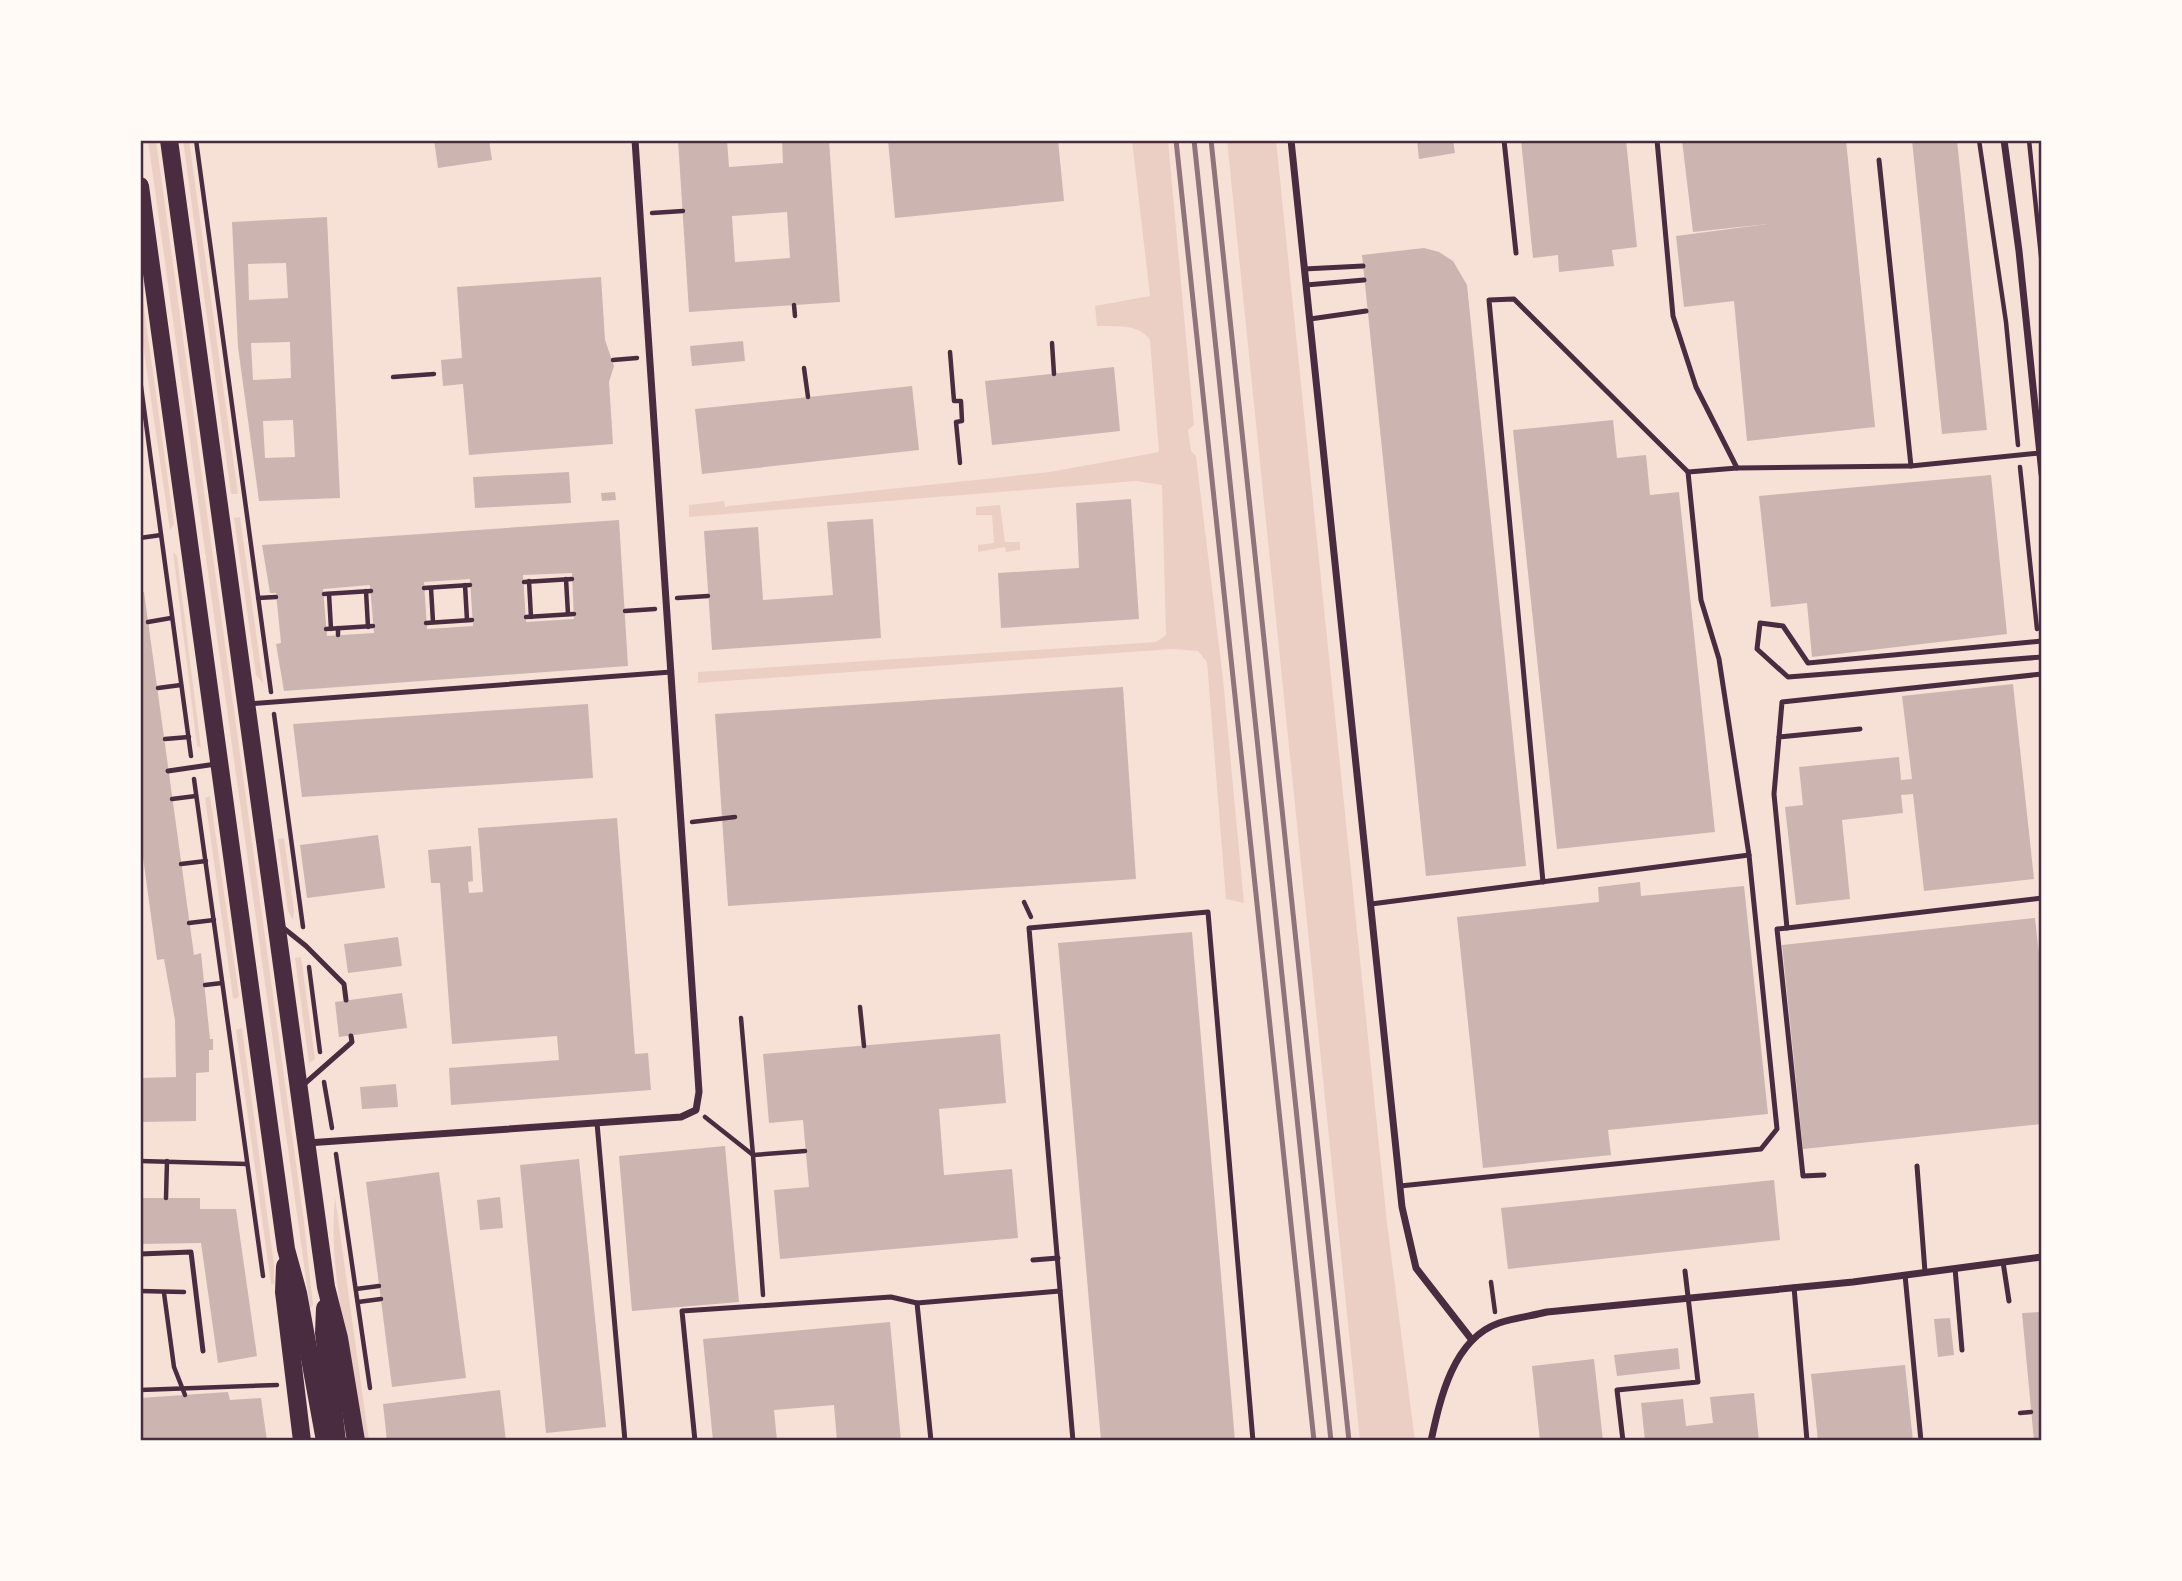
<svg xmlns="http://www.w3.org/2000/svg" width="2182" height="1581" font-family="'IBM Plex Serif',serif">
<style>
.green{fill:#ebcfc5}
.building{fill:#ccb4b1;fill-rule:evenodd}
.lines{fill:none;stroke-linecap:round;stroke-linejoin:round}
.path{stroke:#4a2c40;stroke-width:4.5}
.service{stroke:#4a2c40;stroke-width:5}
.minor{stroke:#4a2c40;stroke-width:7}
.primary{stroke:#4a2c40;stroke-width:18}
.rail{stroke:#8f747c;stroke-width:5}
.neatline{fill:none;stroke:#4a2c40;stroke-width:2.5}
</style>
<rect width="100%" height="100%" fill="#f7e1d7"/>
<!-- green -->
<g class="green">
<path d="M148 140H156L304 1222 313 1305 310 1308Z"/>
<path d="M183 140H189L238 494H231Z"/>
<path d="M1132 140H1168L1194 425 1188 430 1191 451 1196 456 1223 679 1244 903 1226 899 1207 662 1198 651 1173 649 698 683V672L1156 642 1166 635 1162 485 1136 481 689 517V505L724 501 725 507 729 506 1050 472 1159 452 1150 340C1138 323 1116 327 1097 326L1095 306 1150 296Z"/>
<path d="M1227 140H1276L1387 1223 1415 1441H1360Z"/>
<path d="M140 279 174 524 170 530 140 324Z"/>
<path d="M1000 505 1005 542H1020V550L1006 552 1005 547 978 552V545L994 543 992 515H976V507Z"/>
<path d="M240 517 263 683 256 675 234 518Z"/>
<path d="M173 552 177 556 201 748 197 746Z"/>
<path d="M210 796 239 996 236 999 233 998 205 798Z"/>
<path d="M284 838 294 910 293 920 288 911 278 839Z"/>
<path d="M301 957 315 1059 309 1063 295 958Z"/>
<path d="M242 1028 274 1265V1284H271L236 1030Z"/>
<path d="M335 1197 369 1441H365C353 1361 327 1278 335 1197Z"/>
</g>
<!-- building -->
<g class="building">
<path d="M434 140H489L492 160 438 168Z"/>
<path d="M678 140H727L729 167 783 163 782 140H829L840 302 689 312ZM787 212 790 258 735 262 732 216Z"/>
<path d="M888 140H1058L1064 201 895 218Z"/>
<path d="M1417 140H1453L1455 153 1419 159Z"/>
<path d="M1521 140H1626L1637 247 1612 250 1614 266 1559 272 1558 255 1533 258Z"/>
<path d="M1682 140H1846L1875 427 1747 441 1734 301 1684 307 1676 236 1768 224 1693 232Z"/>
<path d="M1912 140H1957L1987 430 1942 434Z"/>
<path d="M327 217 340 498 259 501 238 347 232 222ZM286 263 288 298 249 300 248 264ZM290 342 291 378 253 380 251 343ZM293 420 295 457 265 458 263 421Z"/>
<path d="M1424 248 1439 252 1453 261 1467 285 1526 866 1426 876 1362 255Z"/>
<path d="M601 277 605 340 614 366 609 382 613 444 469 455 463 384 443 386 441 360 462 358 457 287Z"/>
<path d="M743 341 745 361 692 366 690 346Z"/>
<path d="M1114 367 1120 431 992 445 985 381Z"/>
<path d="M912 386 919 450 702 474 695 409Z"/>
<path d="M1613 420 1617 458 1646 455 1650 495 1679 492 1715 832 1557 849 1513 430Z"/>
<path d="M569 472 571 503 475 508 473 477Z"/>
<path d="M1991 475 2007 634 1812 657 1807 603 1771 607 1759 496Z"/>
<path d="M615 492 616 500 602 501 601 493Z"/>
<path d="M1131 499 1139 619 1001 628 998 573 1079 568 1076 503Z"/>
<path d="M873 519 881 638 712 650 704 531 758 527 763 600 833 595 827 522Z"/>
<path d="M619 520 628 666 284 691 276 644 281 643 276 593H270L262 545ZM572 573 574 619 526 622 523 575ZM470 579 473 626 427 629 424 582ZM370 585 374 633 327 636 323 589Z"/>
<path d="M144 592 194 955 201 953 210 1039H213V1050H209V1072L196 1073V1121L140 1122V1078L176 1077 175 1020 164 959 157 960 140 835V593Z"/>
<path d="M2013 684 2034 879 1924 891 1913 794 1901 795 1903 813 1842 820 1850 899 1796 905 1785 807 1803 805 1799 767 1899 757 1901 780 1912 779 1902 696Z"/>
<path d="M1123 687 1136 879 728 906 715 714Z"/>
<path d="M588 704 593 778 302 797 293 724Z"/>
<path d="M617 818 635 1054 648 1053 651 1090 451 1105 449 1068 559 1060 557 1036 452 1044 440 883H431L428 850 471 846 473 881 468 882 469 893 483 892 478 828Z"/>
<path d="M378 835 385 888 307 898 300 845Z"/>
<path d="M1640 882 1641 896 1744 886 1768 1114 1608 1130 1611 1155 1483 1168 1457 917 1599 902 1598 887Z"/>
<path d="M2035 918 2042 981V1124L1803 1149 1782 945Z"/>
<path d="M1192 932 1235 1441H1101L1058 943Z"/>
<path d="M398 937 402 966 348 973 344 944Z"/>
<path d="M402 993 407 1028 339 1037 335 1002Z"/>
<path d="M1000 1034 1006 1103 939 1109 944 1175 1012 1169 1018 1238 780 1259 774 1190 809 1187 803 1120 769 1123 763 1054Z"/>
<path d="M396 1084 398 1107 362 1109 360 1087Z"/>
<path d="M725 1146 739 1302 632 1311 619 1156Z"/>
<path d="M579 1159 606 1427 546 1433 520 1165Z"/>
<path d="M439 1172 466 1378 392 1387 366 1182Z"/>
<path d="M1774 1180 1780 1240 1508 1269 1501 1208Z"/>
<path d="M500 1197 503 1228 480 1230 477 1200Z"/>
<path d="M140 1198H200V1209H236L257 1356 218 1363 201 1243 140 1244Z"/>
<path d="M2042 1312V1441H2034L2022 1313Z"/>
<path d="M1950 1318 1954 1355 1938 1357 1934 1319Z"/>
<path d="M890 1322 901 1441H837L834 1405 774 1410 777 1441H713L703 1339Z"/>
<path d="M1678 1348 1680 1369 1617 1376 1614 1355Z"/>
<path d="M1594 1359 1603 1441H1540L1532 1366Z"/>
<path d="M1905 1365 1913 1441H1818L1811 1374Z"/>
<path d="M500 1390 506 1441H387L383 1404Z"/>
<path d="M228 1392 230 1400 261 1398 267 1441H140V1398Z"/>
<path d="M1754 1393 1759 1441H1645L1641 1403 1683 1399 1686 1426 1713 1423 1710 1397Z"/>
</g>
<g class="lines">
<!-- path -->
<g class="path">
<path d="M196 140 271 692"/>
<path d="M1979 140 2006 322 2018 445"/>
<path d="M2029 140 2042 266"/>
<path d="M652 213 683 211"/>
<path d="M794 305 795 316"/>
<path d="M1052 343 1054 374"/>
<path d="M950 352 954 401H961L962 421 956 422 960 463"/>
<path d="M613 360 637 358"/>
<path d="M804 368 808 397"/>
<path d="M393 377 434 374"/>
<path d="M140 379 191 756"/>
<path d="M2020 467 2037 629"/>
<path d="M140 538 161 535"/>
<path d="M566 579 568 614"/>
<path d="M529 581 531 617"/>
<path d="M524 582 572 579"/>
<path d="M465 585 467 620"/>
<path d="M424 588 470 585"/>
<path d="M431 588 433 622"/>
<path d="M366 591 368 627"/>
<path d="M324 594 371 591"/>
<path d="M329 594 331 629"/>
<path d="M258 598 276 597"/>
<path d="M677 598 708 596"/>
<path d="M625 611 655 609"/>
<path d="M526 617 574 614"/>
<path d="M148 622 171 618"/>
<path d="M426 623 472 620"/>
<path d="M338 628V635"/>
<path d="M326 629 373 626"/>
<path d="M158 688 181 685"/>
<path d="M274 714 303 927"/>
<path d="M165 739 189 737"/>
<path d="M194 779 263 1276"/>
<path d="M172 799 196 796"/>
<path d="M692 822 735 817"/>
<path d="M181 864 206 861"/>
<path d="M1024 902 1031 917"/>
<path d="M189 923 214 920"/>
<path d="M309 967 320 1052"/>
<path d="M205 985 222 983"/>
<path d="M860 1007 864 1046"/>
<path d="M741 1018 753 1155 805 1151"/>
<path d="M324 1082 332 1128"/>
<path d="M705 1117 753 1155 763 1295"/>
<path d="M336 1154 370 1388"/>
<path d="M140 1161 247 1164"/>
<path d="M166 1198 167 1161"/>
<path d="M1491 1282 1495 1312"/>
<path d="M356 1289 379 1286"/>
<path d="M140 1291 184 1292"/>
<path d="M164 1293 174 1367 185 1395"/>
<path d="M358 1302 381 1299"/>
<path d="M140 1390 277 1385"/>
<path d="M2020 1413 2031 1412"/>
</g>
<!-- service -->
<g class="service">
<path d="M1504 140 1516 253"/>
<path d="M1657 140 1673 316 1696 387 1737 468"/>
<path d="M1879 160 1911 466 2040 453"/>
<path d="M1304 269 1363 266"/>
<path d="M1306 285 1364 280"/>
<path d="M1310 319 1366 311"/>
<path d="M2042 641 1808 663 1783 626 1760 623 1757 649 1788 677 2042 657"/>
<path d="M248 704 671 672"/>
<path d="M1860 729 1779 737 1774 794 1787 928 2042 898"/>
<path d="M1779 737 1782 702 2042 674"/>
<path d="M168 771 216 764"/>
<path d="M1543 882 1489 300 1514 299 1688 472 1737 468 1911 466"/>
<path d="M1371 904 1749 855"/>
<path d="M281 926 306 946 344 984 346 1000"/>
<path d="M1787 928 1777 929 1803 1176 1824 1175"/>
<path d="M302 1086 352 1042 351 1036"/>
<path d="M597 1123 625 1441"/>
<path d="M1917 1166 1925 1272"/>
<path d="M1400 1186 1761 1149 1777 1129 1749 855 1719 659 1701 600 1688 472"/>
<path d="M140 1254 191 1252 203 1351"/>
<path d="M1033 1260 1058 1258"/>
<path d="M2003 1262 2009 1301"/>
<path d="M1955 1268 1962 1350"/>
<path d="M1905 1275 1921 1441"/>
<path d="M1794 1287 1807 1441"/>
<path d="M917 1303 931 1441"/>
<path d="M695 1441 682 1311 891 1297 917 1303 1060 1291"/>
<path d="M1073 1441 1029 928 1208 912 1253 1441"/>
<path d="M1623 1441 1617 1390 1698 1382 1685 1271"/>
</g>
<!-- minor -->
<g class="minor">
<path d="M1291 140 1402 1207 1416 1268 1472 1340"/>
<path d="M2004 140 2019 251 2042 474"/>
<path d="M307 1143 681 1117 696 1110 699 1092 695 1031 635 140"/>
<path d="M1431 1441C1440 1399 1453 1339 1499 1323 1514 1318 1531 1316 1547 1312L1853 1282 2042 1257"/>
</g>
<!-- primary -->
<g class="primary">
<path d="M169 140 326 1287 339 1338 356 1441"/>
<path d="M140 186 286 1249 298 1293 325 1441"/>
<path d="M285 1266 284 1292 302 1441"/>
<path d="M325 1308 324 1333 337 1441"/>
</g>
<!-- rail -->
<g class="rail">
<path d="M1176 140 1314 1441"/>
<path d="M1194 140 1331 1441"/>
<path d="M1211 140 1349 1441"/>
</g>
</g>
<!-- border -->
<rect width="2182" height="1581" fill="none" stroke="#fffaf5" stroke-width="284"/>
<rect x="142" y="142" width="1898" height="1297" class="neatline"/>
</svg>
